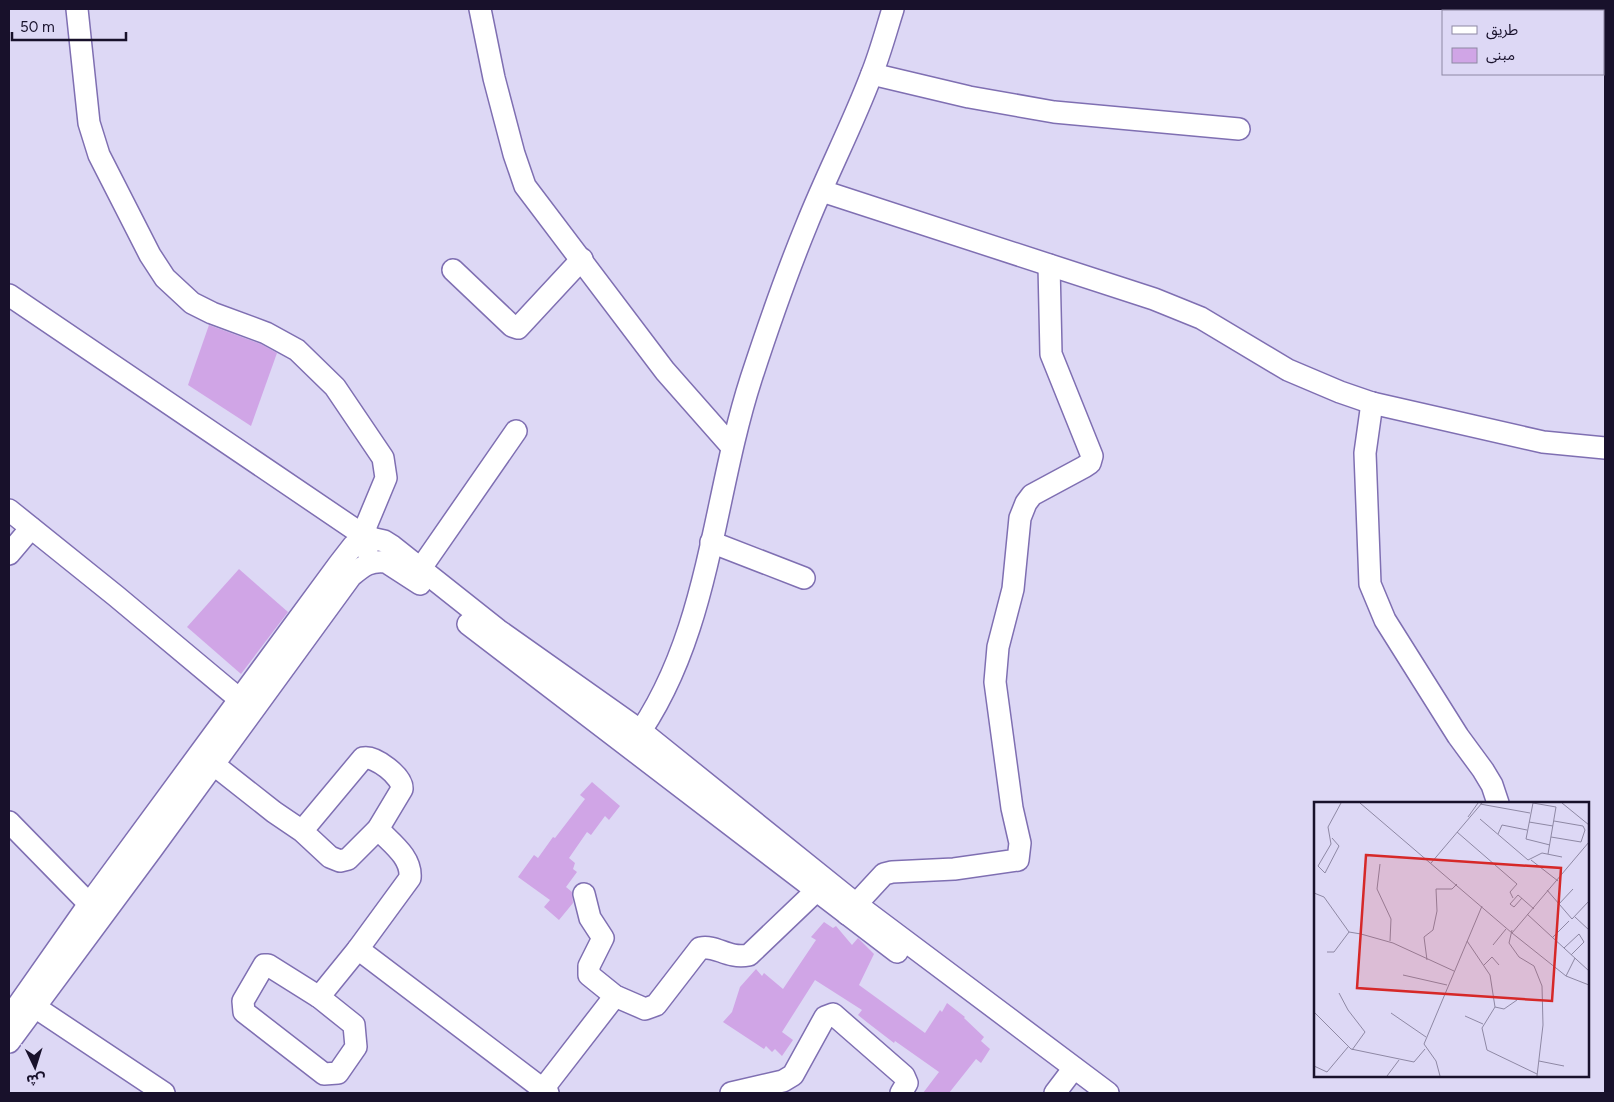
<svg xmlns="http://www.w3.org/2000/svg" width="1614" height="1102" font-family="Figtree,'Noto Sans Arabic',sans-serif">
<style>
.building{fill:#d0a5e6}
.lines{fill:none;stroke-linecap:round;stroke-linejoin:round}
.minor-casing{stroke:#7f6fb2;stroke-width:24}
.minor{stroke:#fff;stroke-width:21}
.inset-road{fill:none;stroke:#8e88a4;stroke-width:1}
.view{fill:#d62828;fill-opacity:0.15;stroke:#d62828;stroke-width:2.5}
.inset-edge{fill:none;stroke:#18112b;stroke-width:2.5}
</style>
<rect width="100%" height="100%" fill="#ddd8f5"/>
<!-- building -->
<g class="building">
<path d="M209 325 261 344 277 353 251 426 188 385Z"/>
<path d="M239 569 288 612 241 674 187 627Z"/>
<path d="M592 782 620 806 609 820 605 816 591 835 587 832 569 858 575 863 573 869 577 872 566 887 572 892 573 903 559 920 544 907 550 900 518 877 534 855 538 858 553 837 555 838 585 799 580 795Z"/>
<path d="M824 922 833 928 836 926 852 945 858 938 874 954 859 985 925 1033 940 1010 942 1012 947 1003 965 1017 964 1018 984 1037 981 1041 990 1049 981 1063 976 1059 949 1093H923L939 1072 895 1041 894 1043 868 1023 858 1015 862 1010 815 980 782 1032 793 1040 782 1056 775 1049 772 1052 766 1046 764 1049 723 1022 732 1012 740 987 756 969 762 976 764 973 783 989 816 940 811 937Z"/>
</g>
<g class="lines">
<defs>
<g id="minor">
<path d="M77 9 89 123 99 155 150 255 165 278 192 303 212 313 266 333 297 350 335 387 383 458 386 478 366 526 367 551"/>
<path d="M480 9 494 78 514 154 525 186 665 371 732 447"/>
<path d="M872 74 969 97 1054 112 1239 129"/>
<path d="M822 191 1154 299 1201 318 1288 370 1340 392 1372 403 1543 442 1605 448"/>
<path d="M453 270 512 326 518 328 582 259"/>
<path d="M9 295 366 537"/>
<path d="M1372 403 1365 453 1370 584 1385 620 1458 736 1483 770 1492 785 1498 803"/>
<path d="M9 510 116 596 250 708"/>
<path d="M711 542 804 578"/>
<path d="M9 554 31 528"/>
<path d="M421 568 516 431"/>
<path d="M468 624 897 952"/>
<path d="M633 742C710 637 712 500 751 379 768 327 786 275 807 224 827 174 852 126 871 76 880 54 886 31 893 9"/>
<path d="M203 756 274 812 302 831 330 857 340 861 348 859 378 829 402 789C403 777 375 755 363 758L302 831"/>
<path d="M9 822 100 915"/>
<path d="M378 829C391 843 412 857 410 878L358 949 548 1093"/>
<path d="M584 894 590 918 603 938 589 966V975L615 996 645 1009 656 1005 700 948C718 945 726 959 749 955L816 891"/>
<path d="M847 914 884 874 892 872 954 869 1018 860 1020 843 1012 808 995 682 998 647 1013 589 1020 518 1026 503 1032 495 1084 467 1090 463 1092 456 1051 354 1049 265"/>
<path d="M264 965H268L319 997 354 1025 356 1047 338 1073 324 1074 244 1012 243 1001Z"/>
<path d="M319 997 358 949"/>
<path d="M23 999 164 1093"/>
<path d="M9 1018 89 904 339 564 353 546 366 537 384 541 392 546 498 630 641 731 856 904 1108 1093"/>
<path d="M9 1042 152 849 351 576C363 566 370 560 386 562L420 584"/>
<path d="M543 1089 615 996"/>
<path d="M731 1093 783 1081 793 1075 825 1017 833 1014 904 1076 907 1083 901 1093"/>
<path d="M1055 1093 1074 1068"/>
</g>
</defs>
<!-- minor casing -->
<use href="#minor" class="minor-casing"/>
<!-- minor -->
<use href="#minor" class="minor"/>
</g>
<!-- overview -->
<g transform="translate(1314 802)">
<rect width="275" height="275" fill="#ddd8f5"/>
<path class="inset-road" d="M46 1 198 131 275 40M219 1 242 5 234 52M219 1 212 37 236 43M248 1 275 23M166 2 216 11M154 15 164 1M166 17 214 58 228 51 248 55M215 20 239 24M143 30 203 82 196 90 199 96M184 32 188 23 213 28M237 35 267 40 271 28 269 24 240 19M18 36 25 44 11 71 4 64 17 42 14 25 27 1M217 58 244 79M117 61 168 1M66 62 63 87 77 117 76 139M233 88 258 117 275 99M0 91 10 95 35 130M208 96 200 105 196 102 204 93 220 107M245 102 259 87M213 112 275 169M261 115 275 128M198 128 195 141 205 155 220 164 228 184 229 223 223 274M198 131 252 174 275 183M239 135 255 119M153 139 176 173 181 205 190 207 203 198M179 143 192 127M250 146 265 132 270 140 257 153M13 150H20L35 130 47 132 79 141 140 169M113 158 110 135 119 128 123 109 122 87H138L143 82M170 163 178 155 185 163M89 173 133 183M252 174 261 156M25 191 34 208 51 230 38 248M181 205 168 226 173 248 223 272M0 210 37 247 100 260 111 247M77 211 112 235M151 214 169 222M225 259 250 264M0 264 13 270 34 245M73 274 85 258M126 274 122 259 110 242 168 104"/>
<path class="view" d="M52 53 247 66 238 199 43 186Z"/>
<rect width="275" height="275" class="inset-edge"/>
</g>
<!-- border -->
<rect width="1614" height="1102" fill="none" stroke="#18112b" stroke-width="20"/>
<!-- legend -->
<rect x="1442" y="10" width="162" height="65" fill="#ddd8f5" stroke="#8e88a4"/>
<rect x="1452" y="26" width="25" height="8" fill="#ffffff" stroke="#8e88a4"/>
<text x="1486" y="35" font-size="15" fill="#18112b">طريق</text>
<rect x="1452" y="48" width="25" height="15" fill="#d0a5e6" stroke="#8e88a4"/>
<text x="1486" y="60" font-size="15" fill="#18112b">مبنى</text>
<!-- north arrow -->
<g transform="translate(35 1067) rotate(176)" stroke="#ddd8f5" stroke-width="4" paint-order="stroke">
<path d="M0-4L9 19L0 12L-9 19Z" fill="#18112b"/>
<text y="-8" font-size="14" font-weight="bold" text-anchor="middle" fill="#18112b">ش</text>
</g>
<!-- scale -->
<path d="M12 32v8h114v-8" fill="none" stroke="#18112b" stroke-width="2.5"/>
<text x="20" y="32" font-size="15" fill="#18112b" stroke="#ddd8f5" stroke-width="4" paint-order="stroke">50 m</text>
</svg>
